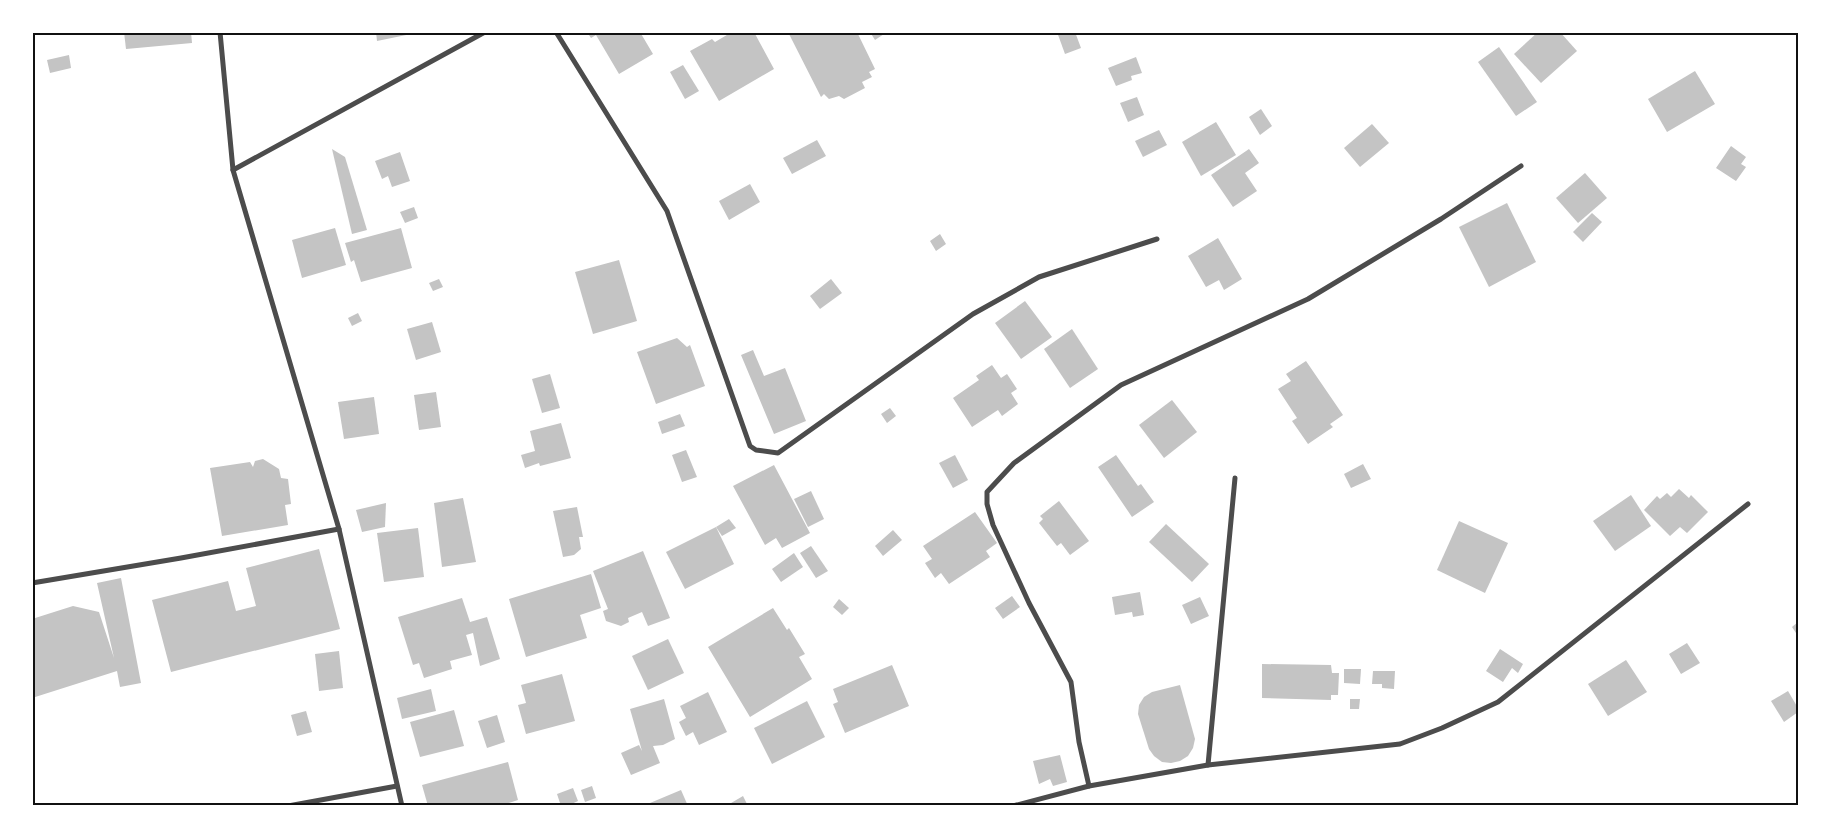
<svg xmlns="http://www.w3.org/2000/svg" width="1831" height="838" font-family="Poppins,sans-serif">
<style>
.building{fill:#c4c4c4}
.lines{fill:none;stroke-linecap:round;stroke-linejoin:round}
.minor{stroke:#4c4c4c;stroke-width:5}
.neatline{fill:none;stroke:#111;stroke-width:2}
</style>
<rect width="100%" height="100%" fill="#fff"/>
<!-- building -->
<g class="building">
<path d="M124 32H191L192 43 126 49Z"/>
<path d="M376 32H416V33L377 41Z"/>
<path d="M587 32H640L653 54 619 74 596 35 591 38Z"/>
<path d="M732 32H754L774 69 719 101 690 51 712 39 715 42Z"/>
<path d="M788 32H857L875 69 869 72 872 77 862 82 865 88 844 99 839 96 829 99 824 94 821 97Z"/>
<path d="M870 32H887L875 40Z"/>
<path d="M1057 32H1075L1081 48 1065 54Z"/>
<path d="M1538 32H1560L1577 51 1541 83 1514 54Z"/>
<path d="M1499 47 1537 102 1516 116 1478 62Z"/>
<path d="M69 55 71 68 50 73 47 60Z"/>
<path d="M1136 57 1142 73 1131 76 1132 80 1116 86 1108 68Z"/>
<path d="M683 65 699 91 685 99 670 72Z"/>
<path d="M1695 71 1715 104 1667 132 1648 99Z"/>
<path d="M1137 97 1144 115 1128 122 1120 103Z"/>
<path d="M1261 109 1272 126 1260 135 1249 117Z"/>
<path d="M1216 122 1236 155 1201 176 1182 142Z"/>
<path d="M1372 124 1389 143 1360 167 1344 148Z"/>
<path d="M1159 130 1167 145 1143 157 1135 141Z"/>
<path d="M817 140 826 156 792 174 783 158Z"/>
<path d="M1731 146 1746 157 1741 164 1746 167 1736 181 1716 168Z"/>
<path d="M332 149 345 157 367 230 352 234Z"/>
<path d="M1249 149 1259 163 1245 173 1257 191 1233 207 1211 175Z"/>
<path d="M400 152 410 181 392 187 388 176 382 179 375 161Z"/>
<path d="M1585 173 1607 198 1578 223 1556 198Z"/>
<path d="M750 184 760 202 729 220 719 201Z"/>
<path d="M1507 203 1536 262 1489 287 1459 227Z"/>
<path d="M414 207 418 218 405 223 400 212Z"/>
<path d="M1592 213 1602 222 1583 242 1573 232Z"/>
<path d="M335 228 346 265 302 278 292 240Z"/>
<path d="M401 228 412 268 361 282 354 260 351 262 345 243Z"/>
<path d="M940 234 946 244 936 251 930 241Z"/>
<path d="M1218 238 1242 279 1224 290 1219 280 1206 287 1188 256Z"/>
<path d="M619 260 637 321 593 334 575 272Z"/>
<path d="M439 279 443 287 433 291 429 283Z"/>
<path d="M831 279 842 293 820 309 810 296Z"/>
<path d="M1025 301 1052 337 1021 359 995 323Z"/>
<path d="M358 313 362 321 352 326 348 318Z"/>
<path d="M432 322 441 352 416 360 407 329Z"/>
<path d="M1072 329 1098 369 1070 388 1044 349Z"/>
<path d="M677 338 687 347 690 345 705 386 656 404 637 352Z"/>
<path d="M753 350 764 376 785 368 806 421 774 434 741 355Z"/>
<path d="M1306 361 1343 415 1330 424 1333 427 1308 444 1292 421 1297 418 1278 389 1291 381 1286 374Z"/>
<path d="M992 365 1001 378 1007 374 1017 389 1011 393 1018 404 1002 416 998 410 972 427 953 398 979 380 976 376Z"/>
<path d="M550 374 560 408 542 413 532 379Z"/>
<path d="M436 392 441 427 419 430 414 395Z"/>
<path d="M374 397 379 434 344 439 338 402Z"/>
<path d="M1172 400 1197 432 1164 458 1139 425Z"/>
<path d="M890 408 896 416 887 423 881 414Z"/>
<path d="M680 414 685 426 662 434 658 422Z"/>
<path d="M561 423 571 458 540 466 539 463 525 468 521 455 535 451 530 431Z"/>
<path d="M686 450 697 477 682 482 672 455Z"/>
<path d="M955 455 968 480 953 488 939 463Z"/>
<path d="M1116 455 1138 486 1141 484 1154 502 1132 517 1098 467Z"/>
<path d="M263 459 279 469 281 478 288 479 291 504 285 505 288 525 222 536 210 468 250 462 253 467 255 461Z"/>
<path d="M1363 464 1371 479 1351 488 1344 474Z"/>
<path d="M774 465 810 533 782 548 776 538 765 545 733 486Z"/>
<path d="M1679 489 1689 498 1691 495 1708 512 1687 533 1680 527 1670 536 1644 510 1657 496 1660 499 1667 493 1671 497Z"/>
<path d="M811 491 824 519 808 527 794 499Z"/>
<path d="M1631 495 1651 526 1615 551 1593 521Z"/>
<path d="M463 498 476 562 442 567 434 503Z"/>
<path d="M1059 501 1089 541 1070 555 1061 543 1057 546 1039 523 1043 519 1040 516Z"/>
<path d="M386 503 385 527 362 532 356 510Z"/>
<path d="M577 507 583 537H579L581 549 574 555 563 557 553 511Z"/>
<path d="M975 512 997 543 986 551 990 557 949 584 941 573 935 578 925 563 932 559 923 546Z"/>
<path d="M729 519 736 528 722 536 716 527Z"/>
<path d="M1459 521 1508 543 1485 593 1437 570Z"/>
<path d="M1166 524 1209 564 1192 582 1149 542Z"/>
<path d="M716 527 734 564 685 589 666 552Z"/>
<path d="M418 528 424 577 384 582 377 533Z"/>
<path d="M893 530 902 540 883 556 875 546Z"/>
<path d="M811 546 828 571 816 578 800 553Z"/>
<path d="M319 549 340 629 171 672 152 600 228 581 236 611 256 606 246 568Z"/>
<path d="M643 551 670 618 648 626 642 612 628 618 629 622 621 626 606 621 603 611 608 609 593 571Z"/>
<path d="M794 553 803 567 781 582 772 569Z"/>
<path d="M591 574 601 608 580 615 587 638 526 657 509 599Z"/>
<path d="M121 578 141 683 120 687 117 671 32 698V619L73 606 99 612 114 658 97 583Z"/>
<path d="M1140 592 1144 615 1133 617 1132 612 1115 615 1112 597Z"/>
<path d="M1012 596 1020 607 1003 619 995 608Z"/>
<path d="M1200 597 1209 616 1191 624 1182 605Z"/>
<path d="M462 598 470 622 487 617 500 659 480 666 473 633 466 635 472 655 450 661 452 669 424 678 419 663 413 665 398 617Z"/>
<path d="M839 599 849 608 842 615 833 607Z"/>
<path d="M773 608 787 630 789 628 805 654 799 657 812 679 750 717 708 647Z"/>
<path d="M1798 622V636L1792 627Z"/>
<path d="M668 639 684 673 648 690 632 656Z"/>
<path d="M1687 643 1700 663 1681 674 1669 654Z"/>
<path d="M1500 649 1523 664 1518 673 1512 668 1503 682 1486 671Z"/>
<path d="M339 651 343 688 319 691 315 654Z"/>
<path d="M1626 660 1647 692 1608 716 1588 684Z"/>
<path d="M1262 664 1331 665 1332 673H1339L1338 695H1331V700L1262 698Z"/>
<path d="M892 665 909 706 845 733 833 704 838 702 833 689Z"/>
<path d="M1344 669H1361L1360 684 1344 683Z"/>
<path d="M1373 671H1395L1394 689 1382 688V684H1372Z"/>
<path d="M562 674 575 721 526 734 518 705 526 703 521 685Z"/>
<path d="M1180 685 1195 739 1193 748 1188 756 1180 761 1171 763 1162 762 1154 756 1149 749 1138 714 1139 705 1144 697 1152 692Z"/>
<path d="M431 689 436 711 402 719 397 698Z"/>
<path d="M1788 691 1798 708V712L1784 722 1771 701Z"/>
<path d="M708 692 727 732 699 745 693 732 686 736 679 722 686 718 680 706Z"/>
<path d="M664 699 675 739 663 745 653 746 660 763 631 775 621 753 639 745 642 751 630 709Z"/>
<path d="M1350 699H1360L1359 709H1350Z"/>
<path d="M807 701 825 737 772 764 754 728Z"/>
<path d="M454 710 464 746 420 757 410 722Z"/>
<path d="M306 711 312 732 297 736 291 715Z"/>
<path d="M497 715 505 742 487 748 478 721Z"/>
<path d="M1060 755 1067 782 1053 786 1050 779 1039 784 1033 761Z"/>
<path d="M508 762 518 800 499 806H428L422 785Z"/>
<path d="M592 786 596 798 585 802 581 790Z"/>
<path d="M573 788 578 801 567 806H561L557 794Z"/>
<path d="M681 790 688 806H651L650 803Z"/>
<path d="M743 796 748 806H726Z"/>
</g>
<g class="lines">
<!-- minor -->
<g class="minor">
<path d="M220 32 233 170 339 529 402 806"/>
<path d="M556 32 667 211 750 446 756 450 778 453 973 314 1039 277 1157 239"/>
<path d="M233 170 485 32"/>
<path d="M32 583 181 558 339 529"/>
<path d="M1208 765 1235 478"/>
<path d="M1089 786 1079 742 1071 682 1029 603 993 525 987 504V492L1014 463 1121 385 1308 299 1441 219 1521 166"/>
<path d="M288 806 397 786"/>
<path d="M1013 806 1089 786 1208 765 1400 744 1442 728 1498 702 1748 504"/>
</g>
</g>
<!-- border -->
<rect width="1831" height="838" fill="none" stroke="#ffffff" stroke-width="68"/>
<rect x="34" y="34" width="1763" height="770" class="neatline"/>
</svg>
